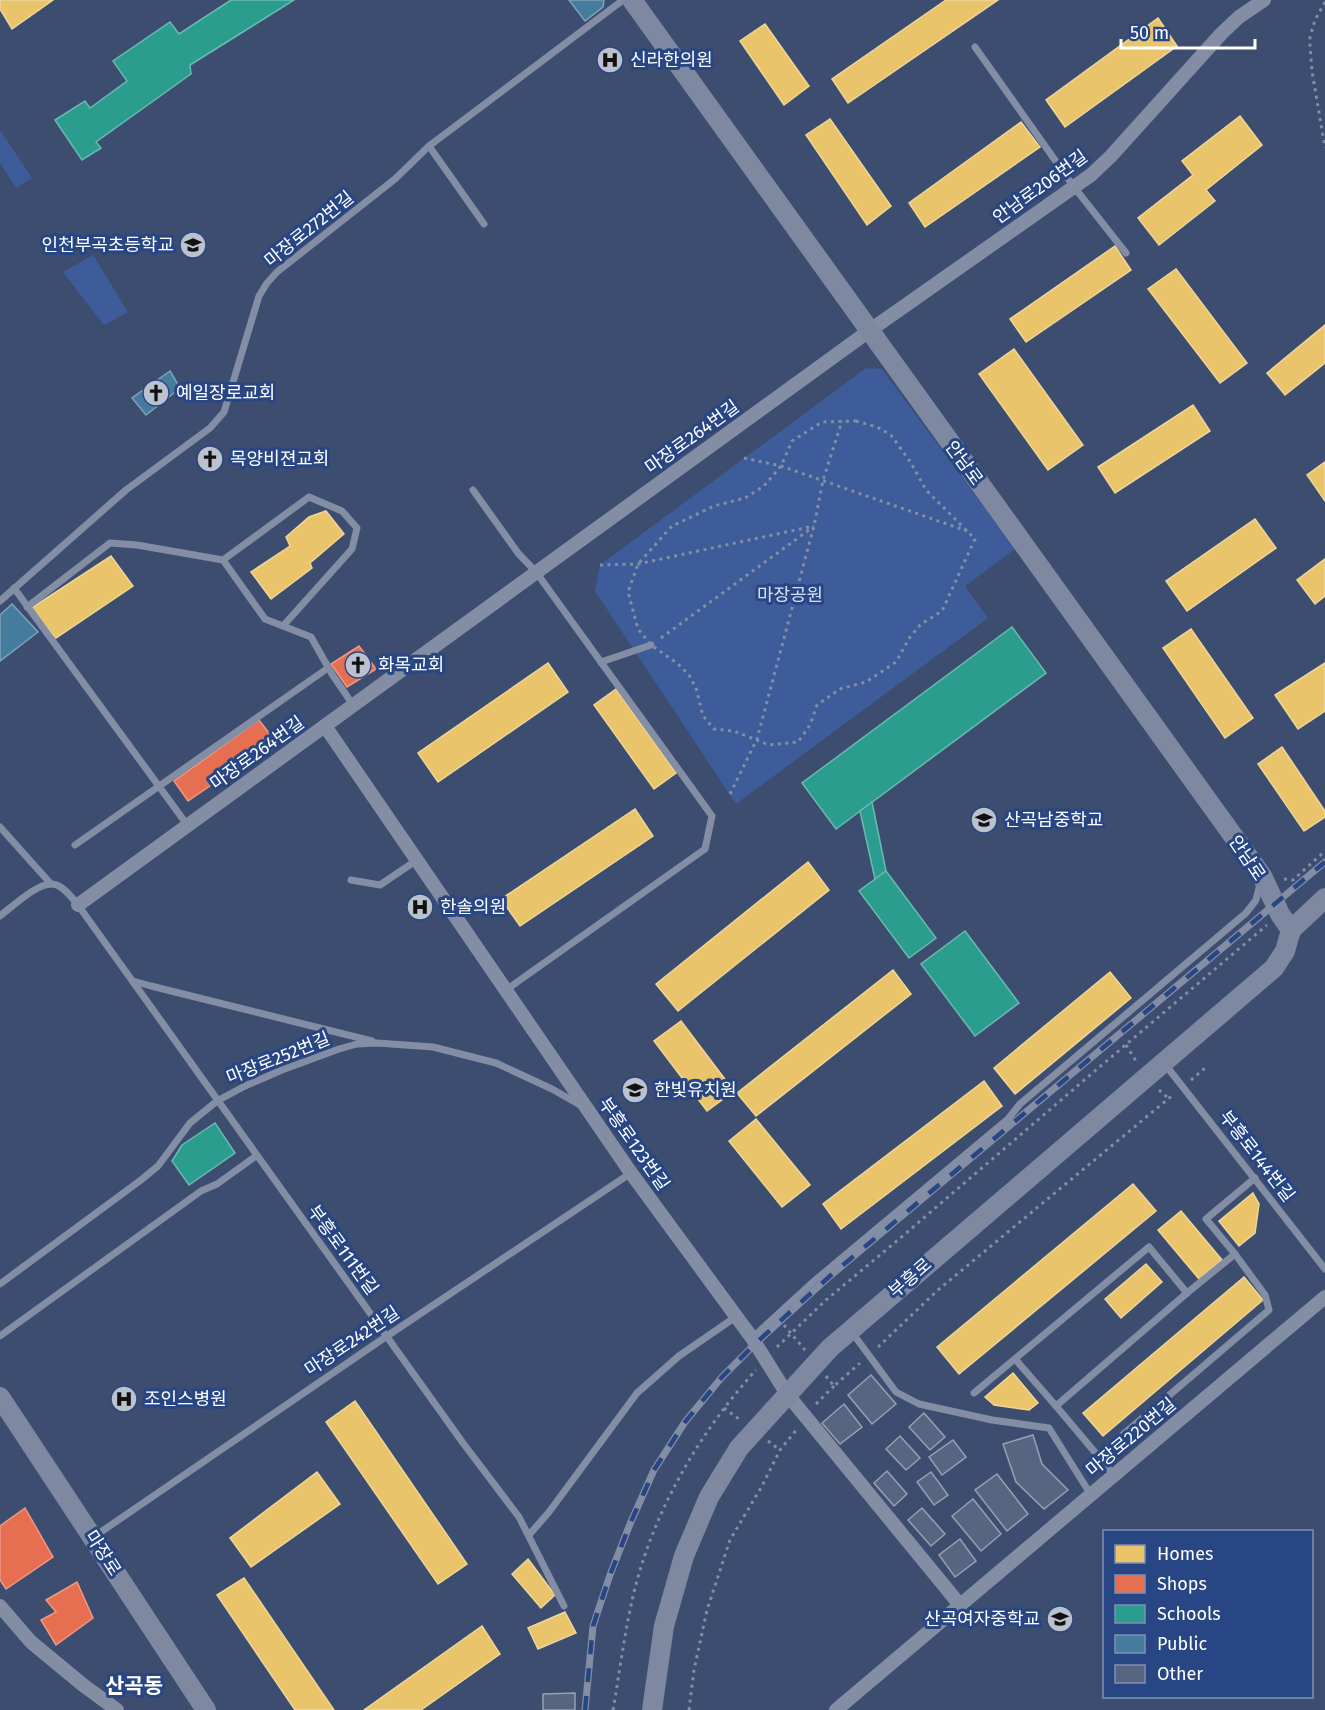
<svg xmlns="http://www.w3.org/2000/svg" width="1325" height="1710" font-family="'Fira Sans','Noto Sans KR',sans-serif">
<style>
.green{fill:#3d5c99}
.homes{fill:#e9c46a;stroke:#f0d697;stroke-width:1.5}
.shops{fill:#e76f51;stroke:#ee9a85;stroke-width:1.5}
.schools{fill:#2a9d8f;stroke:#6abab1;stroke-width:1.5}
.public{fill:#457b9d;stroke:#7da3ba;stroke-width:1.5}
.building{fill:#586580;stroke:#97a0b3;stroke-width:1.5}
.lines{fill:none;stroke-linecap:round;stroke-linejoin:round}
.path{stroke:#838ea5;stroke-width:3;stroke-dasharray:3 4.5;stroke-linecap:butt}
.lane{stroke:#838ea5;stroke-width:7}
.street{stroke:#838ea5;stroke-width:14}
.secondary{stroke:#7e89a1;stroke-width:20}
.rail-casing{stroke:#838ea5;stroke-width:7}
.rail{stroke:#284684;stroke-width:4.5;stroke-dasharray:14;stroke-linecap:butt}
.labels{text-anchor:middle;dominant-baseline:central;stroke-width:6;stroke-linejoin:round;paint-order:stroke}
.poi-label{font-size:18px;fill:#fff;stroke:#284684;text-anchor:start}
.street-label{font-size:18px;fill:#fff;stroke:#284684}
.park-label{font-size:18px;fill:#d5e0f6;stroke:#284684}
.quarter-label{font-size:21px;font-weight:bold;fill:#fff;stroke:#284684}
</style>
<rect width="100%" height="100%" fill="#3d4d6f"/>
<!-- green -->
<g class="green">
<path d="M0 130 32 178 16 188 0 163Z"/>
<path d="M93 255 128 312 104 325 63 272Z"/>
<path d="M866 368 882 369 1015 549 965 586 988 618 736 804 595 591 600 565Z"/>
</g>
<!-- homes -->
<g class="homes">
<path d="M0 0H53L12 29 0 9Z"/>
<path d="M946 0H998L848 103 832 79Z"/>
<path d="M1158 18 1177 46 1065 127 1046 100Z"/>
<path d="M765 24 809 86 784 105 740 41Z"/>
<path d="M1240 116 1262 145 1206 190 1215 201 1159 245 1138 218 1193 175 1182 161Z"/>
<path d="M830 119 891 206 867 225 806 135Z"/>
<path d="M1021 122 1040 147 925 227 909 203Z"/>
<path d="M1115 246 1131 270 1026 342 1010 319Z"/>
<path d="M1176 269 1247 363 1220 383 1148 289Z"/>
<path d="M1325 325V363L1285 395 1267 373Z"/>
<path d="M1014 349 1083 445 1048 470 979 374Z"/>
<path d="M1193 405 1210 431 1115 493 1098 467Z"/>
<path d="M1325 462V501L1307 475Z"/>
<path d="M326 511 344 534 310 563 312 568 271 599 251 572 290 546 286 537 309 517Z"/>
<path d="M1255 519 1276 548 1187 611 1166 581Z"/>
<path d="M111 556 133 586 56 638 30 609Z"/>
<path d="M1325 559V596L1315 604 1297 580Z"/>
<path d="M1191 629 1253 718 1225 738 1163 648Z"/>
<path d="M548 663 568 692 438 782 418 753Z"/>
<path d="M1325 663V711L1298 729 1275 695Z"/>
<path d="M616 689 676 773 654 789 594 705Z"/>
<path d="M1282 747 1325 811V817L1304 831 1258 764Z"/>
<path d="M635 809 653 836 520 926 501 899Z"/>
<path d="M808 862 829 890 678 1011 656 984Z"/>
<path d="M893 970 911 994 756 1116 737 1093Z"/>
<path d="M1110 972 1131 998 1015 1094 994 1068Z"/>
<path d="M681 1021 734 1091 707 1111 654 1041Z"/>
<path d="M984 1081 1002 1106 841 1229 823 1204Z"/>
<path d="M756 1119 810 1185 782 1207 729 1141Z"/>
<path d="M1133 1184 1156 1211 959 1374 937 1347Z"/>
<path d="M1253 1193 1259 1204 1255 1233 1239 1246 1219 1221Z"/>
<path d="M1181 1211 1222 1260 1199 1279 1158 1230Z"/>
<path d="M1146 1264 1162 1282 1121 1318 1105 1299Z"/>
<path d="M1244 1277 1263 1300 1103 1436 1083 1413Z"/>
<path d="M1013 1373 1038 1403 1029 1410 994 1405 985 1397Z"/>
<path d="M355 1401 467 1564 438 1584 326 1422Z"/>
<path d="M317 1472 340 1504 251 1567 230 1538Z"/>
<path d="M528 1559 555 1595 541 1608 512 1574Z"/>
<path d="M244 1578 334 1710H295L217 1595Z"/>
<path d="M565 1612 576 1633 538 1649 528 1628Z"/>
<path d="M482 1626 500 1654 421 1710H364Z"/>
</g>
<!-- shops -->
<g class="shops">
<path d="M359 646 376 669 347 687 331 664Z"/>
<path d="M259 720 275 741 188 801 174 781Z"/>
<path d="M25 1508 53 1557 6 1589 0 1580V1526Z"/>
<path d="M77 1582 93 1618 56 1645 41 1620 56 1612 46 1600Z"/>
</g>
<!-- schools -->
<g class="schools">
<path d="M231 0H294L190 65 191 74 96 142 101 148 82 160 55 120 85 101 90 108 127 81 113 61 170 22 179 34Z"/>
<path d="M1012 627 1046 673 836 829 802 783Z"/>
<path d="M872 802 886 871 875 879 860 811Z"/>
<path d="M886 871 936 938 909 958 859 891Z"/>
<path d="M965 931 1019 1003 975 1036 921 964Z"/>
<path d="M215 1123 235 1153 189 1185 172 1161 182 1145Z"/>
</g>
<!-- public -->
<g class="public">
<path d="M569 0H604L603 7 585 21Z"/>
<path d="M170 371 180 388 146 415 132 398Z"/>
<path d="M12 604 38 632 0 661V615Z"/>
</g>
<!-- building -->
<g class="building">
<path d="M871 1375 896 1404 872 1424 848 1395Z"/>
<path d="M844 1404 862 1427 840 1444 822 1423Z"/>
<path d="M924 1413 945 1437 930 1450 909 1427Z"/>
<path d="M1033 1435 1042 1464 1068 1490 1044 1509 1016 1482 1003 1444Z"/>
<path d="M900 1436 920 1458 906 1470 886 1449Z"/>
<path d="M953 1440 966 1457 942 1475 929 1457Z"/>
<path d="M887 1471 907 1494 894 1506 874 1483Z"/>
<path d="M931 1472 948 1495 934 1505 917 1482Z"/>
<path d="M997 1474 1028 1514 1007 1531 975 1490Z"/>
<path d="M973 1499 1001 1534 981 1551 952 1516Z"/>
<path d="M922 1508 945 1534 931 1546 908 1520Z"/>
<path d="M960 1539 976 1561 955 1577 939 1555Z"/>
<path d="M575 1693V1710H543V1694Z"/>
</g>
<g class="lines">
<!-- path -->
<g class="path">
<path d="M1325 2 1315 20 1310 37V46L1312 71 1325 148"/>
<path d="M856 421 877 427 891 435 911 463 926 490 975 539 942 611 921 624 910 637 896 662 866 682 840 689 817 705 810 725 798 742 769 745 734 731 714 729 703 716 696 688 689 675 677 663 651 645 638 629 628 592 638 564 672 526 714 506 745 498 764 486 781 466 792 441 822 422Z"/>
<path d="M744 458 781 466 967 531"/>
<path d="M600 565 638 564 814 526"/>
<path d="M661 638 813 527"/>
<path d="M730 794 757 739 814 526 823 480 842 421"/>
<path d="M1284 879 1293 880 1325 851"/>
<path d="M1126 1045 1136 1061"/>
<path d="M1191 1080 1205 1068"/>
<path d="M1159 1090 1168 1098"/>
<path d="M784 1325 805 1350"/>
<path d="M777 1347 826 1300 898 1240 1096 1070 1267 925"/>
<path d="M878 1347 938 1290 1174 1094"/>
<path d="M826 1376 834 1386 860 1363"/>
<path d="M816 1404 834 1386"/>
<path d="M724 1408 739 1419"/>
<path d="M768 1441 780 1450"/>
<path d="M613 1710C620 1670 625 1628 635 1588 656 1507 700 1432 756 1370"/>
<path d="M689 1710 694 1670 707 1610 730 1540 762 1486 780 1450 798 1428"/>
</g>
<!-- lane -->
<g class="lane">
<path d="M975 47 1074 187 1126 253"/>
<path d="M429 146 484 224"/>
<path d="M473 490 518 553 536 572 712 816 705 849 506 990"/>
<path d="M223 560 309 497 342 511 357 528 352 549 283 626"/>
<path d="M14 588 188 826"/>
<path d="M0 601 126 490 210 428 224 412 259 296 267 283 277 272 395 179 429 146 623 0"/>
<path d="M27 607 110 543 137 545 223 560 265 619 311 637 332 674 353 705"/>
<path d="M601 662 651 645"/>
<path d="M0 827 51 884"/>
<path d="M75 845 328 668"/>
<path d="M351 880 380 885 417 860"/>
<path d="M0 916C12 907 38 882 53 884 63 885 72 898 78 905L463 1443 519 1517 564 1606"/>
<path d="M133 981 151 986 372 1041"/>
<path d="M1164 1063 1325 1269"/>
<path d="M0 1284 141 1180 158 1166 190 1123 217 1101 245 1086 282 1070 339 1049 357 1044 377 1043 433 1047 496 1063 552 1089 580 1105"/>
<path d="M1187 1293 1235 1254 1206 1219 1255 1178"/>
<path d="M851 1331 896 1392 919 1404 992 1420 1049 1428 1091 1495"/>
<path d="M0 1336 201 1191 217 1184 256 1156"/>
<path d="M752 1338 813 1282 1008 1119 1020 1104 1246 913 1256 900 1260 884"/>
<path d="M1015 1359 1056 1406"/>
<path d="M974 1393 1149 1247 1187 1293 1056 1406 1114 1475"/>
<path d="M1098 1456 1269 1310 1265 1295 1235 1254"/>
<path d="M529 1535 549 1512 637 1393 679 1356 737 1316"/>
<path d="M95 1536 387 1336 631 1173"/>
</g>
<!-- street -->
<g class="street">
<path d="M325 726 631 1173 752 1338 787 1394 960 1605"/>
<path d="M78 905 869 331 1091 175 1111 156 1221 34 1239 17 1264 0"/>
<path d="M0 1606 31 1642 83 1685 117 1710"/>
<path d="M836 1710 1325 1297"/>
</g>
<!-- secondary -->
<g class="secondary">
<path d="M632 0 1262 876 1280 914 1291 930"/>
<path d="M1291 930 1325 898"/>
<path d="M0 1397 206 1710"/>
<path d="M652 1710 664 1626 684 1556 709 1497 739 1448 830 1348 1274 968 1285 951 1291 930"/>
</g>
<defs>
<path id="rail" d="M585 1710 593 1626 610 1575 630 1524 654 1470 685 1422 722 1377 756 1343 830 1276 1325 862"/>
</defs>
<!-- rail casing -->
<use href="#rail" class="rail-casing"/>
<!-- rail -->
<use href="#rail" class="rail"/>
</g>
<!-- icons -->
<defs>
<symbol id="hospital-disc" viewBox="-11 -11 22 22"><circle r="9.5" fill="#bbc1cd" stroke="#284684"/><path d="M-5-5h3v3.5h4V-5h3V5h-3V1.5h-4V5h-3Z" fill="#111"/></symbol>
<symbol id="school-disc" viewBox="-11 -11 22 22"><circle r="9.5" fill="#bbc1cd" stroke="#284684"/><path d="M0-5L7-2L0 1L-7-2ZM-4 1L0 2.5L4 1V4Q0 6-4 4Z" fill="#111"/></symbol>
<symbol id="church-disc" viewBox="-11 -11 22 22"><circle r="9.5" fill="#bbc1cd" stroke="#284684"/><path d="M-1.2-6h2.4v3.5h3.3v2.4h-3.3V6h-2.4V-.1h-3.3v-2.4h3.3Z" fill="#111"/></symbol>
</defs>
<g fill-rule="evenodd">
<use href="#hospital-disc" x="595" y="45" width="30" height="30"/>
<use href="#school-disc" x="178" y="230" width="30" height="30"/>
<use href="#church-disc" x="141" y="378" width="30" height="30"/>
<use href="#church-disc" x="195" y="444" width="30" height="30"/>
<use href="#church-disc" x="343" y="650" width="30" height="30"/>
<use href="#school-disc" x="969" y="805" width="30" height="30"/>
<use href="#hospital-disc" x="405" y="892" width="30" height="30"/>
<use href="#school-disc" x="620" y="1075" width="30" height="30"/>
<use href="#hospital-disc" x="109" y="1384" width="30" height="30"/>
<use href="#school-disc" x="1045" y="1604" width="30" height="30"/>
</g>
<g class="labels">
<!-- poi labels -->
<g class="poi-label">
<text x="630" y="60">신라한의원</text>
<text x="174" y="245" text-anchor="end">인천부곡초등학교</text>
<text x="176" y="393">예일장로교회</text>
<text x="230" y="459">목양비젼교회</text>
<text x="378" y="665">화목교회</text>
<text x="1004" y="820">산곡남중학교</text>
<text x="440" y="907">한솔의원</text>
<text x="654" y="1090">한빛유치원</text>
<text x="144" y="1399">조인스병원</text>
<text x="1040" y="1619" text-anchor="end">산곡여자중학교</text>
</g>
<!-- street labels -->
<g class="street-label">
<text transform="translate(1040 187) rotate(-36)">안남로206번길</text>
<text transform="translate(309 229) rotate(-39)">마장로272번길</text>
<text transform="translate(692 437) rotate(-36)">마장로264번길</text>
<text transform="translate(964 463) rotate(54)">안남로</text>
<text transform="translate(257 753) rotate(-36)">마장로264번길</text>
<text transform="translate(1247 858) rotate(56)">안남로</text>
<text transform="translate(278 1058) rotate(-22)">마장로252번길</text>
<text transform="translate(634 1144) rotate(55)">부흥로123번길</text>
<text transform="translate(1257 1156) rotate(52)">부흥로144번길</text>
<text transform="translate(343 1250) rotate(54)">부흥로111번길</text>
<text transform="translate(910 1278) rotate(-41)">부흥로</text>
<text transform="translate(352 1341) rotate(-34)">마장로242번길</text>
<text transform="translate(1131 1437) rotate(-40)">마장로220번길</text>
<text transform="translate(103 1553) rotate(57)">마장로</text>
</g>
<!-- park labels -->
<g class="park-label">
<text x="790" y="595">마장공원</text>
</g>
<!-- quarter labels -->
<g class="quarter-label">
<text x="134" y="1686">산곡동</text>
</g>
</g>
<!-- legend -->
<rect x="1103" y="1530" width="210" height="168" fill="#284684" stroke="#7e90b5" stroke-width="1.5"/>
<rect x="1115" y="1545" width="30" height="18" fill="#e9c46a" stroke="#7e90b5" stroke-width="1.5"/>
<text x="1157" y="1560" font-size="18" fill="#ffffff">Homes</text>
<rect x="1115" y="1575" width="30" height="18" fill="#e76f51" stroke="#7e90b5" stroke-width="1.5"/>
<text x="1157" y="1590" font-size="18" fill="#ffffff">Shops</text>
<rect x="1115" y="1605" width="30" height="18" fill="#2a9d8f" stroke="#7e90b5" stroke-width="1.5"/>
<text x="1157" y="1620" font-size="18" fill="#ffffff">Schools</text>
<rect x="1115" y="1635" width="30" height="18" fill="#457b9d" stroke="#7e90b5" stroke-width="1.5"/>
<text x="1157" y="1650" font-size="18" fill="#ffffff">Public</text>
<rect x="1115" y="1665" width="30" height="18" fill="#586580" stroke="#7e90b5" stroke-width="1.5"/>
<text x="1157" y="1680" font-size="18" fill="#ffffff">Other</text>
<!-- scale -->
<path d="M1121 39v9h134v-9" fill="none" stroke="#ffffff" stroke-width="3"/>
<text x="1130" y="39" font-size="18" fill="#ffffff" stroke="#284684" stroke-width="4.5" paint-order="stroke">50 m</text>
</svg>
